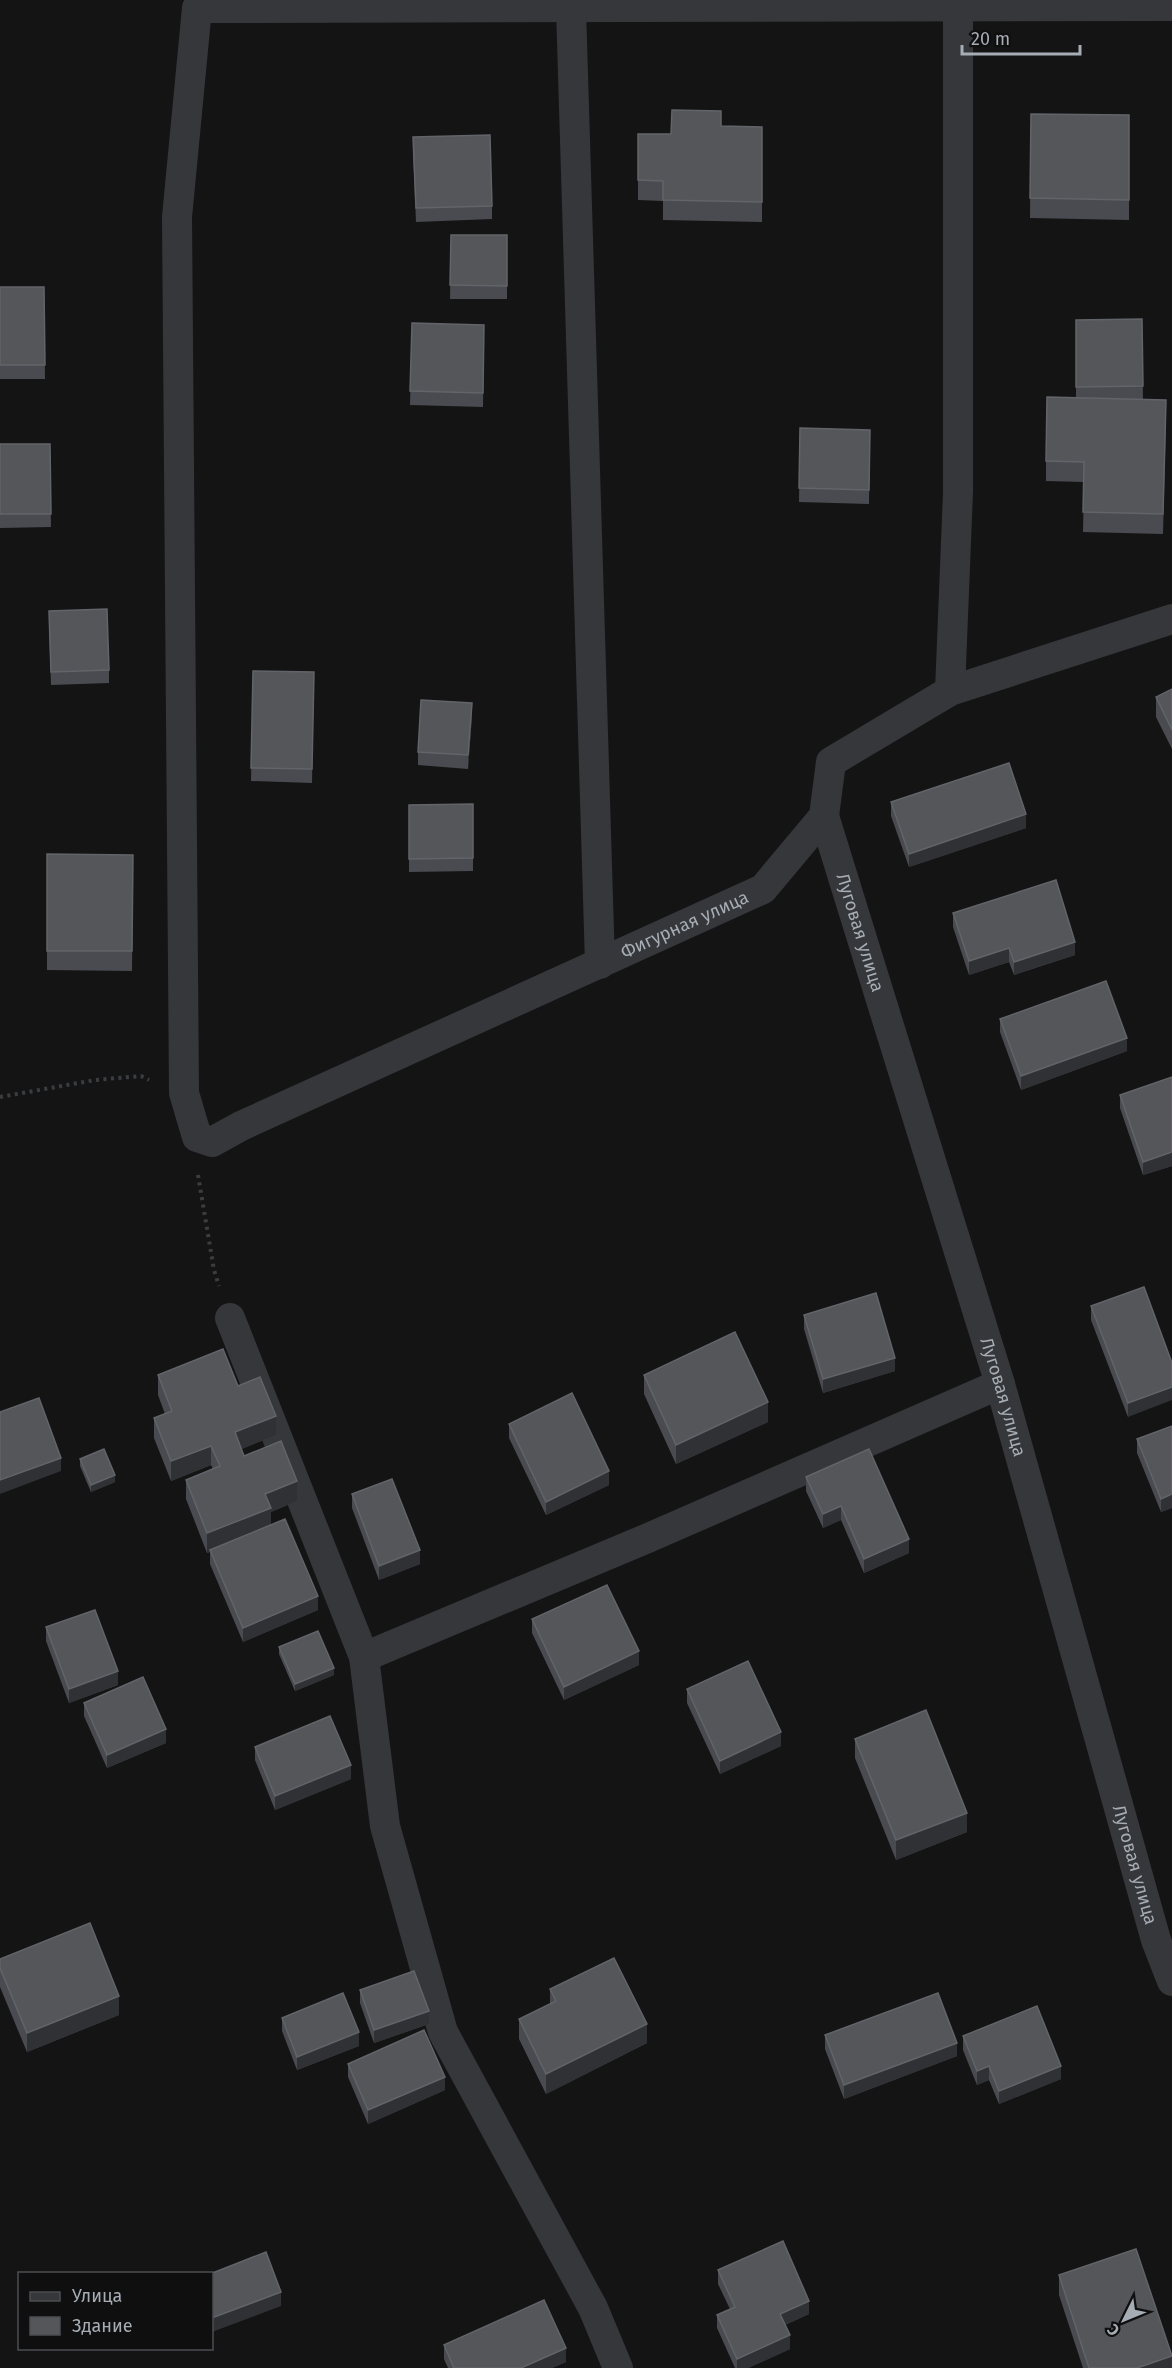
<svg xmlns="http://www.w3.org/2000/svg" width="1172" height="2368" font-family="'Fira Sans',sans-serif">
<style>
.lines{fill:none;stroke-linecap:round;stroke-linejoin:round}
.path{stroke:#3b3e41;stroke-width:4;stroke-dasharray:3 4.5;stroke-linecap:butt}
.street{stroke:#35373a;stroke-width:30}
.wall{fill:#4a4b50}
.shaded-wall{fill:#303134}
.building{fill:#54565a;stroke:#616468;stroke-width:1.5}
.labels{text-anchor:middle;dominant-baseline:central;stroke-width:4.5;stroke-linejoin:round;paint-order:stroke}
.street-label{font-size:18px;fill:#a6adb4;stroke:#0f0f10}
</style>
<rect width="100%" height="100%" fill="#141415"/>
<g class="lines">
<!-- path -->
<g class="path">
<path d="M0 1097 95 1080 141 1076 149 1080"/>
<path d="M198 1175 214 1270 219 1286"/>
</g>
<!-- street -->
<g class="street">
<path id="s1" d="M1172 6 197 8 177 217 184 1093 197 1137 212 1142 241 1126 763 889 824 816 831 762 950 691 1172 619"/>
<path d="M571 8 600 964"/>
<path d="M950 691 958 492V0"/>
<path id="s2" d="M824 816 1000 1384 1156 1940 1172 1981"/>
<path d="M230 1318 364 1657 385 1826 443 2032 593 2308 618 2368"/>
<path d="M364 1657 648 1538 1000 1384"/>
</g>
</g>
<!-- wall -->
<g class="wall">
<path d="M1031 114 1129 115V220L1030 218Z"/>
<path d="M721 126 762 127V222L663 220V201L638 200V134H671Z"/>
<path d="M413 151 492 206V219L416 222Z"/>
<path d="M451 235H507V299H450Z"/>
<path d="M0 287H44L45 379H0Z"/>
<path d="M1142 319 1143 399 1166 419 1163 534 1083 532 1084 482 1046 481V461L1076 398V320Z"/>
<path d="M412 323 484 325 483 407 410 405Z"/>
<path d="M800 428 870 430 869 504 799 502Z"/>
<path d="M0 444H50L51 527 0 528Z"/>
<path d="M49 624 109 670V683L51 685Z"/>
<path d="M253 671 314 672 312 783 251 781Z"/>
<path d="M1172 689V749L1156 717V697Z"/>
<path d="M472 716 468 769 418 765V752Z"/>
<path d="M891 802 1026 828 909 867 891 816Z"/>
<path d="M473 804V871L409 872V805Z"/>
<path d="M47 854 133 855 132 971 47 970Z"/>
<path d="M953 913 1075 955 1014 975 1009 962 969 975 953 927Z"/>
<path d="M1000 1019 1127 1051 1021 1090 1000 1032Z"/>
<path d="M1172 1077V1166L1143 1175 1120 1108V1095Z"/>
<path d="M1091 1306 1172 1363 1128 1417 1091 1320Z"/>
<path d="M804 1315 895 1371 823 1393 804 1329Z"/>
<path d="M158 1375 238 1386 276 1435 241 1449 244 1456 297 1501 271 1512V1524L318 1610 243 1642 210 1564V1552L207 1553 186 1499V1480L213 1469 211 1465 171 1481 154 1438V1418L165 1414 158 1395Z"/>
<path d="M644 1375 768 1422 676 1464 644 1394Z"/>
<path d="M509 1424 609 1485 546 1515 509 1438Z"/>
<path d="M1172 1426V1508L1161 1512 1137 1453V1439Z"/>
<path d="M80 1459 115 1482 91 1492 80 1466Z"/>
<path d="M806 1477 909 1553 864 1573 841 1520 823 1528 806 1491Z"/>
<path d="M352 1494 420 1564 379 1580 352 1508Z"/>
<path d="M532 1619 639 1665 564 1700 532 1633Z"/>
<path d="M46 1627 118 1685 69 1703 46 1641Z"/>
<path d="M279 1647 334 1675 295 1691 279 1654Z"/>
<path d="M687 1689 781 1746 720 1774 687 1703Z"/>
<path d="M84 1703 166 1743 107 1768 84 1716Z"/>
<path d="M855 1739 967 1832 896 1860 855 1758Z"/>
<path d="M255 1747 351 1779 275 1810 255 1760Z"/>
<path d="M0 1959 119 2015 27 2052 0 1987Z"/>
<path d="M550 1989 647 2043 546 2094 519 2039V2019L550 2004Z"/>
<path d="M360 1990 429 2024 374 2043 360 2003Z"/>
<path d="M282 2018 359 2046 297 2070 282 2031Z"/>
<path d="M825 2035 957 2056 844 2099 825 2049Z"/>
<path d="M963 2036 1061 2079 999 2104 989 2080 977 2085 963 2050Z"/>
<path d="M348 2064 445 2090 368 2124 348 2077Z"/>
<path d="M718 2270 809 2314 785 2325 790 2349 748 2368H735L717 2328V2315L730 2309 718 2284Z"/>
<path d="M1059 2275 1172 2368H1083L1059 2295Z"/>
<path d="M444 2345 566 2362 552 2368H448L444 2359Z"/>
</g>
<!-- shaded-wall -->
<g class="shaded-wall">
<path d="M472 703V716L468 769V755Z"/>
<path d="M1026 814V828L909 867V854Z"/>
<path d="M1075 942V955L1014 975V962Z"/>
<path d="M1009 948V962L969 975V961Z"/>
<path d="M1127 1038V1051L1021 1090V1076Z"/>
<path d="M1172 1152V1166L1143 1175V1162Z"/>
<path d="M895 1358V1371L823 1393V1379Z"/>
<path d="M1172 1387V1400L1128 1417V1403Z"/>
<path d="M768 1402V1422L676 1464V1445Z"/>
<path d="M276 1416V1435L235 1452V1432Z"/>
<path d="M211 1446V1465L171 1481V1461Z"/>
<path d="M61 1458V1471L0 1494V1480Z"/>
<path d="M609 1471V1485L546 1515V1502Z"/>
<path d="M115 1475V1482L91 1492V1485Z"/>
<path d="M297 1481V1501L271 1512V1528L207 1553V1533L265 1494Z"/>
<path d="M1172 1494V1508L1161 1512V1499Z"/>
<path d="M841 1506V1520L823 1528V1514Z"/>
<path d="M909 1539V1553L864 1573V1559Z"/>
<path d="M420 1550V1564L379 1580V1566Z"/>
<path d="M318 1596V1610L243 1642V1628Z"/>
<path d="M639 1651V1665L564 1700V1687Z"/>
<path d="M334 1668V1675L295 1691V1684Z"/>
<path d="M118 1671V1685L69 1703V1689Z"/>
<path d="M166 1729V1743L107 1768V1755Z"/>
<path d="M781 1732V1746L720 1774V1761Z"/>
<path d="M351 1765V1779L275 1810V1796Z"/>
<path d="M967 1813V1832L896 1860V1840Z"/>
<path d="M119 1996V2015L27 2052V2033Z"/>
<path d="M429 2011V2024L374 2043V2030Z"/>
<path d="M647 2024V2043L546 2094V2074Z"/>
<path d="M359 2032V2046L297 2070V2057Z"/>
<path d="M957 2043V2056L844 2099V2085Z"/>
<path d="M989 2066V2080L977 2085V2071Z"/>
<path d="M1061 2066V2079L999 2104V2091Z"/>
<path d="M445 2077V2090L368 2124V2110Z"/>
<path d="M281 2292V2306L212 2332V2318Z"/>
<path d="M809 2301V2314L780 2327V2314Z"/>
<path d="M790 2335V2349L748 2368H737V2359Z"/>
<path d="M566 2348V2362L552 2368H521Z"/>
<path d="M1172 2356V2368H1137Z"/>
</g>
<!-- building -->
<g class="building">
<path d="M672 110 721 111V126L762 127V202L663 200V181L638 180V134H671Z"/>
<path d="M1031 114 1129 115V200L1030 198Z"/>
<path d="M490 135 492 206 416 208 413 137Z"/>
<path d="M451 235H507V286L450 285Z"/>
<path d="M0 287H44L45 365H0Z"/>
<path d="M1142 319 1143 386 1076 387V320Z"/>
<path d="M412 323 484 325 483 393 410 391Z"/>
<path d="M1047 397 1166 400 1163 514 1083 512 1084 462 1046 461Z"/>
<path d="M800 428 870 430 869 490 799 488Z"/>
<path d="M0 444H50L51 514H0Z"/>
<path d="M107 609 109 670 51 672 49 611Z"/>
<path d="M253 671 314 672 312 769 251 768Z"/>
<path d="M1172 689V730L1156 697Z"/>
<path d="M421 700 472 703 468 755 418 752Z"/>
<path d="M1009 763 1026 814 909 854 891 802Z"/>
<path d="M473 804V858L409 859V805Z"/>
<path d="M47 854 133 855 132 951H47Z"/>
<path d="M1056 880 1075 942 1014 962 1009 948 969 961 953 913Z"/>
<path d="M1106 981 1127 1038 1021 1076 1000 1019Z"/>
<path d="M1172 1077V1152L1143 1162 1120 1095Z"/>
<path d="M1144 1287 1172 1363V1387L1128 1403 1091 1306Z"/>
<path d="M876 1293 895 1358 823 1379 804 1315Z"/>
<path d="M735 1332 768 1402 676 1445 644 1375Z"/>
<path d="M223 1349 238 1386 260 1377 276 1416 235 1432 244 1456 281 1441 297 1481 265 1494 271 1508 207 1533 186 1480 220 1466 211 1446 171 1461 154 1418 172 1411 158 1375Z"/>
<path d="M572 1393 609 1471 546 1502 509 1424Z"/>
<path d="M39 1398 61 1458 0 1480V1412Z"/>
<path d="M1172 1426V1494L1161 1499 1137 1439Z"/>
<path d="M104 1449 115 1475 91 1485 80 1459Z"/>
<path d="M869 1449 909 1539 864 1559 841 1506 823 1514 806 1477Z"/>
<path d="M392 1479 420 1550 379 1566 352 1494Z"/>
<path d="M285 1519 318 1596 243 1628 210 1550Z"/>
<path d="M607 1585 639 1651 564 1687 532 1619Z"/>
<path d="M95 1610 118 1671 69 1689 46 1627Z"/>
<path d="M318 1631 334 1668 295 1684 279 1647Z"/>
<path d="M748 1661 781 1732 720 1761 687 1689Z"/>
<path d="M143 1677 166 1729 107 1755 84 1703Z"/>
<path d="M926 1710 967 1813 896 1840 855 1739Z"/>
<path d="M330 1716 351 1765 275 1796 255 1747Z"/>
<path d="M90 1923 119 1996 27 2033 0 1968V1959Z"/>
<path d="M614 1958 647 2024 546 2074 519 2019 556 2001 550 1989Z"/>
<path d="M414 1971 429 2011 374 2030 360 1990Z"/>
<path d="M343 1993 359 2032 297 2057 282 2018Z"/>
<path d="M938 1993 957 2043 844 2085 825 2035Z"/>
<path d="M1037 2006 1061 2066 999 2091 989 2066 977 2071 963 2036Z"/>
<path d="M424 2030 445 2077 368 2110 348 2064Z"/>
<path d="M783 2241 809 2301 780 2314 790 2335 737 2359 717 2315 735 2307 718 2270Z"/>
<path d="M1136 2249 1172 2356 1137 2368H1089L1059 2275Z"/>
<path d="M266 2252 281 2292 212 2318V2274H210Z"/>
<path d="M544 2300 566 2348 521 2368H454L444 2345Z"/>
</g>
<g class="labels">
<!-- street labels -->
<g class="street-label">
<text stroke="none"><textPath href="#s1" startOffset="2643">Фигурная улица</textPath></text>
<text stroke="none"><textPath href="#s2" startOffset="122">Луговая улица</textPath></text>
<text stroke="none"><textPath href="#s2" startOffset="608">Луговая улица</textPath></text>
<text stroke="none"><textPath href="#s2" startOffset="1094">Луговая улица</textPath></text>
</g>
</g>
<!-- legend -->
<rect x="18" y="2272" width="195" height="78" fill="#0f0f10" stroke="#4b4e52" stroke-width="1.5"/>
<rect x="30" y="2292" width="30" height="9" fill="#35373a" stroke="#4b4e52" stroke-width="1.5"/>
<text x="72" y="2302" font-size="18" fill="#a6adb4">Улица</text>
<rect x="30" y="2317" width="30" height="18" fill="#54565a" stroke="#4b4e52" stroke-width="1.5"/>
<text x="72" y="2332" font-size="18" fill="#a6adb4">Здание</text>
<!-- north arrow -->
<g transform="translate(1124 2320) rotate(227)" stroke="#0f0f10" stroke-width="4.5" paint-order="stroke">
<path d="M0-4.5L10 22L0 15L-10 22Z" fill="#a6adb4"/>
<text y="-9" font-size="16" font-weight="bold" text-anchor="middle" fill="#a6adb4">С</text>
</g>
<!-- scale -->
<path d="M962 45v9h118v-9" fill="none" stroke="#a6adb4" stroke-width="3"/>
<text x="971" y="45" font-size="18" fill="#a6adb4" stroke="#0f0f10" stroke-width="4.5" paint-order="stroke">20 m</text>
</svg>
